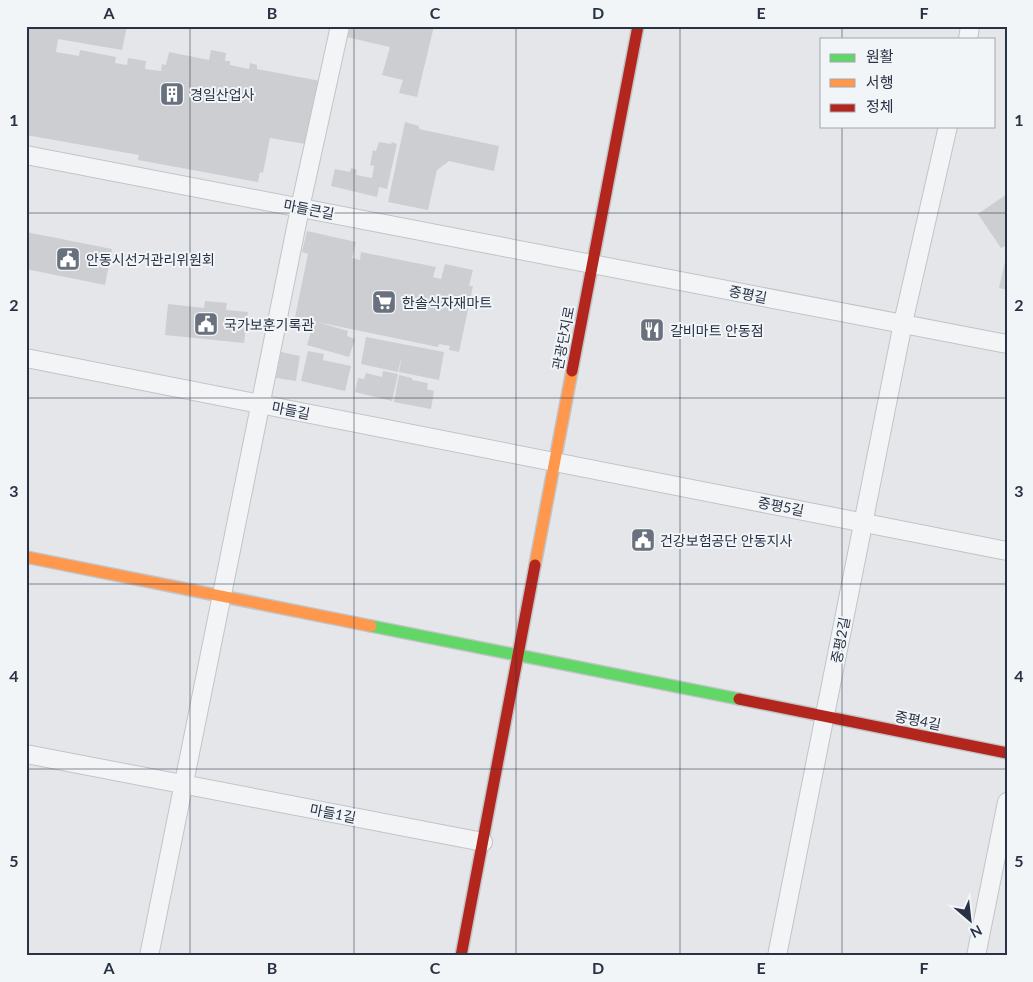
<svg xmlns="http://www.w3.org/2000/svg" width="1033" height="982" font-family="Lato,'Noto Sans KR',sans-serif">
<style>
.building{fill:#cdced2}
.lines{fill:none;stroke-linecap:round;stroke-linejoin:round}
.street-casing{stroke:#c2c4c7;stroke-width:20}
.fast-casing{stroke:#c2c4c7;stroke-width:14}
.slow-casing{stroke:#c2c4c7;stroke-width:14}
.jam-casing{stroke:#c2c4c7;stroke-width:14}
.street{stroke:#f3f4f6;stroke-width:18}
.fast{stroke:#63d668;stroke-width:11}
.slow{stroke:#ff974d;stroke-width:11}
.jam{stroke:#b3261e;stroke-width:11}
.grid{fill:none;stroke:#293245;stroke-width:1;stroke-opacity:0.55}
.labels{text-anchor:middle;dominant-baseline:central;stroke-width:4;stroke-linejoin:round;paint-order:stroke}
.poi-label{font-size:14px;fill:#293245;stroke:#f2f5f8;text-anchor:start}
.street-label{font-size:14px;fill:#293245;stroke:#f2f5f8}
.neatline{fill:none;stroke:#293245;stroke-width:2}
.grid-label{font-size:16px;text-anchor:middle;font-weight:bold;fill:#293245}
</style>
<rect width="100%" height="100%" fill="#e4e6e9"/>
<!-- building -->
<g class="building">
<path d="M26 26H127L122 50 58 39 56 52 79 56 80 50 116 57 115 63 127 65 128 58 146 61 145 69 161 71 162 64 166 65 169 52 209 60 211 50 226 53 225 61H230V65L249 69 250 63 257 65V69L320 81 311 145 270 138 263 173 260 172 258 182 138 160 139 155 26 135Z"/>
<path d="M344 26H434L417 97 399 93 403 80 382 75 390 47 342 36Z"/>
<path d="M405 122 419 126V129L499 146 494 171 449 161 437 170 428 210 388 202Z"/>
<path d="M379 142 391 144 392 142 397 144 387 189 379 187 377 197 331 186 335 169 350 172 351 168 357 170 356 175 372 178 374 166 370 165 373 150 376 151Z"/>
<path d="M1007 194V245L1001 248 978 214Z"/>
<path d="M307 231 356 242 352 258 360 260 361 252 436 267 433 277 441 279 445 264 473 270 469 286H473L459 352 449 350 450 346 439 344 438 347 317 322 348 331 347 336 355 339 349 357 307 345 314 321 295 317 308 254 302 252Z"/>
<path d="M26 232 112 249 105 285 26 269Z"/>
<path d="M1006 257H1007V290L999 288Z"/>
<path d="M205 301 227 303 226 310 248 312 244 343 165 335 168 304 204 308Z"/>
<path d="M366 337 444 352 439 380 399 372 402 355 398 372 361 364Z"/>
<path d="M308 351 324 354 323 360 351 366 345 391 301 381Z"/>
<path d="M281 352 300 356 296 381 276 378Z"/>
<path d="M383 371 398 374 392 401 355 392 358 378 364 379 366 373 382 377Z"/>
<path d="M399 375 412 378V380L428 383 427 389 434 391 431 409 394 402Z"/>
</g>
<g class="lines">
<defs>
<g id="street">
<path d="M968 39 970 26"/>
<path d="M26 155 1007 344"/>
<path d="M26 358 1007 551"/>
<path d="M26 754 483 842"/>
<path d="M149 956 300 208 340 26"/>
<path d="M777 956 903 323 948 126"/>
<path d="M976 956 1007 802"/>
</g>
<path id="fast" d="M371 626 739 699"/>
<g id="slow">
<path d="M26 557 371 626"/>
<path d="M535 565 572 371"/>
</g>
<g id="jam">
<path d="M572 371 638 26"/>
<path d="M739 699 1007 753"/>
<path d="M461 956 535 565"/>
</g>
</defs>
<!-- street casing -->
<use href="#street" class="street-casing"/>
<!-- fast casing -->
<use href="#fast" class="fast-casing"/>
<!-- slow casing -->
<use href="#slow" class="slow-casing"/>
<!-- jam casing -->
<use href="#jam" class="jam-casing"/>
<!-- street -->
<use href="#street" class="street"/>
<!-- fast -->
<use href="#fast" class="fast"/>
<!-- slow -->
<use href="#slow" class="slow"/>
<!-- jam -->
<use href="#jam" class="jam"/>
</g>
<!-- grid -->
<path class="grid" d="M190 26V956M354 26V956M516 26V956M680 26V956M842 26V39M842 126V956M26 213H1007M26 398H1007M26 584H1007M26 769H1007"/>
<!-- icons -->
<defs>
<symbol id="building-square" viewBox="-11 -11 22 22"><rect x="-9" y="-9" width="18" height="18" rx="4" fill="#6a717e" stroke="#f2f5f8"/><path d="M-4-6H4V6H1V3H-1V6H-4ZM-2.5-4.3h1.7v1.8h-1.7ZM.8-4.3h1.7v1.8H.8ZM-2.5-1h1.7V.8h-1.7ZM.8-1h1.7V.8H.8Z" fill="#fff"/></symbol>
<symbol id="civic-square" viewBox="-11 -11 22 22"><rect x="-9" y="-9" width="18" height="18" rx="4" fill="#6a717e" stroke="#f2f5f8"/><path d="M-.6-6.5H3V-4.5H.6V-3L4-1V1h2V6H-6V1h2V-1L-.6-3ZM-1.2 2.5V6h2.4V2.5Z" fill="#fff"/></symbol>
<symbol id="supermarket-square" viewBox="-11 -11 22 22"><rect x="-9" y="-9" width="18" height="18" rx="4" fill="#6a717e" stroke="#f2f5f8"/><path d="M-6-5.5h2.5l.6 2H6L4.5 2H-2.5L-4.4-4H-6ZM-1.5 3.2a1.3 1.3 0 1 0 .1 0ZM3 3.2a1.3 1.3 0 1 0 .1 0Z" fill="#fff"/></symbol>
<symbol id="restaurant-square" viewBox="-11 -11 22 22"><rect x="-9" y="-9" width="18" height="18" rx="4" fill="#6a717e" stroke="#f2f5f8"/><path d="M-5-6h1v4h1v-4h1v4h1v-4h1v5L-1.5 .5V6h-2V.5L-5-1ZM5-6V6H3V1.5H1.5Q1.5-4 5-6Z" fill="#fff"/></symbol>
</defs>
<g fill-rule="evenodd">
<use href="#building-square" x="158" y="80" width="28" height="28"/>
<use href="#civic-square" x="54" y="245" width="28" height="28"/>
<use href="#supermarket-square" x="370" y="288" width="28" height="28"/>
<use href="#civic-square" x="192" y="310" width="28" height="28"/>
<use href="#restaurant-square" x="638" y="316" width="28" height="28"/>
<use href="#civic-square" x="629" y="526" width="28" height="28"/>
</g>
<g class="labels">
<!-- poi labels -->
<g class="poi-label">
<text x="190" y="94">경일산업사</text>
<text x="86" y="259">안동시선거관리위원회</text>
<text x="402" y="302">한솔식자재마트</text>
<text x="224" y="324">국가보훈기록관</text>
<text x="670" y="330">갈비마트 안동점</text>
<text x="660" y="540">건강보험공단 안동지사</text>
</g>
<!-- street labels -->
<g class="street-label">
<text transform="translate(309 209) rotate(11)">마들큰길</text>
<text transform="translate(748 294) rotate(11)">중평길</text>
<text transform="translate(563 338) rotate(-79)">관광단지로</text>
<text transform="translate(291 410) rotate(11)">마들길</text>
<text transform="translate(781 506) rotate(11)">중평5길</text>
<text transform="translate(840 640) rotate(-79)">중평2길</text>
<text transform="translate(918 720) rotate(11)">중평4길</text>
<text transform="translate(333 813) rotate(11)">마들1길</text>
</g>
</g>
<!-- border -->
<rect width="1033" height="982" fill="none" stroke="#f2f5f8" stroke-width="55"/>
<!-- legend -->
<rect x="820" y="38" width="175" height="90" fill="#f2f5f8" stroke="#a2a7b0"/>
<rect x="830" y="54" width="25" height="8" fill="#63d668" stroke="#a2a7b0"/>
<text x="866" y="62" font-size="15" fill="#293245">원활</text>
<rect x="830" y="79" width="25" height="8" fill="#ff974d" stroke="#a2a7b0"/>
<text x="866" y="88" font-size="15" fill="#293245">서행</text>
<rect x="830" y="104" width="25" height="8" fill="#b3261e" stroke="#a2a7b0"/>
<text x="866" y="112" font-size="15" fill="#293245">정체</text>
<!-- north arrow -->
<g transform="translate(970 920) rotate(152)" stroke="#f2f5f8" stroke-width="4" paint-order="stroke">
<path d="M0-4L9 19L0 12L-9 19Z" fill="#293245"/>
<text y="-8" font-size="14" font-weight="bold" text-anchor="middle" fill="#293245">N</text>
</g>
<rect x="28" y="28" width="978" height="926" class="neatline"/>
<g class="grid-label">
<text x="109" y="19">A</text>
<text x="272" y="19">B</text>
<text x="435" y="19">C</text>
<text x="598" y="19">D</text>
<text x="761" y="19">E</text>
<text x="924" y="19">F</text>
<text x="14" y="126">1</text>
<text x="1019" y="126">1</text>
<text x="14" y="311">2</text>
<text x="1019" y="311">2</text>
<text x="14" y="497">3</text>
<text x="1019" y="497">3</text>
<text x="14" y="682">4</text>
<text x="1019" y="682">4</text>
<text x="14" y="867">5</text>
<text x="1019" y="867">5</text>
<text x="109" y="974">A</text>
<text x="272" y="974">B</text>
<text x="435" y="974">C</text>
<text x="598" y="974">D</text>
<text x="761" y="974">E</text>
<text x="924" y="974">F</text>
</g>
</svg>
